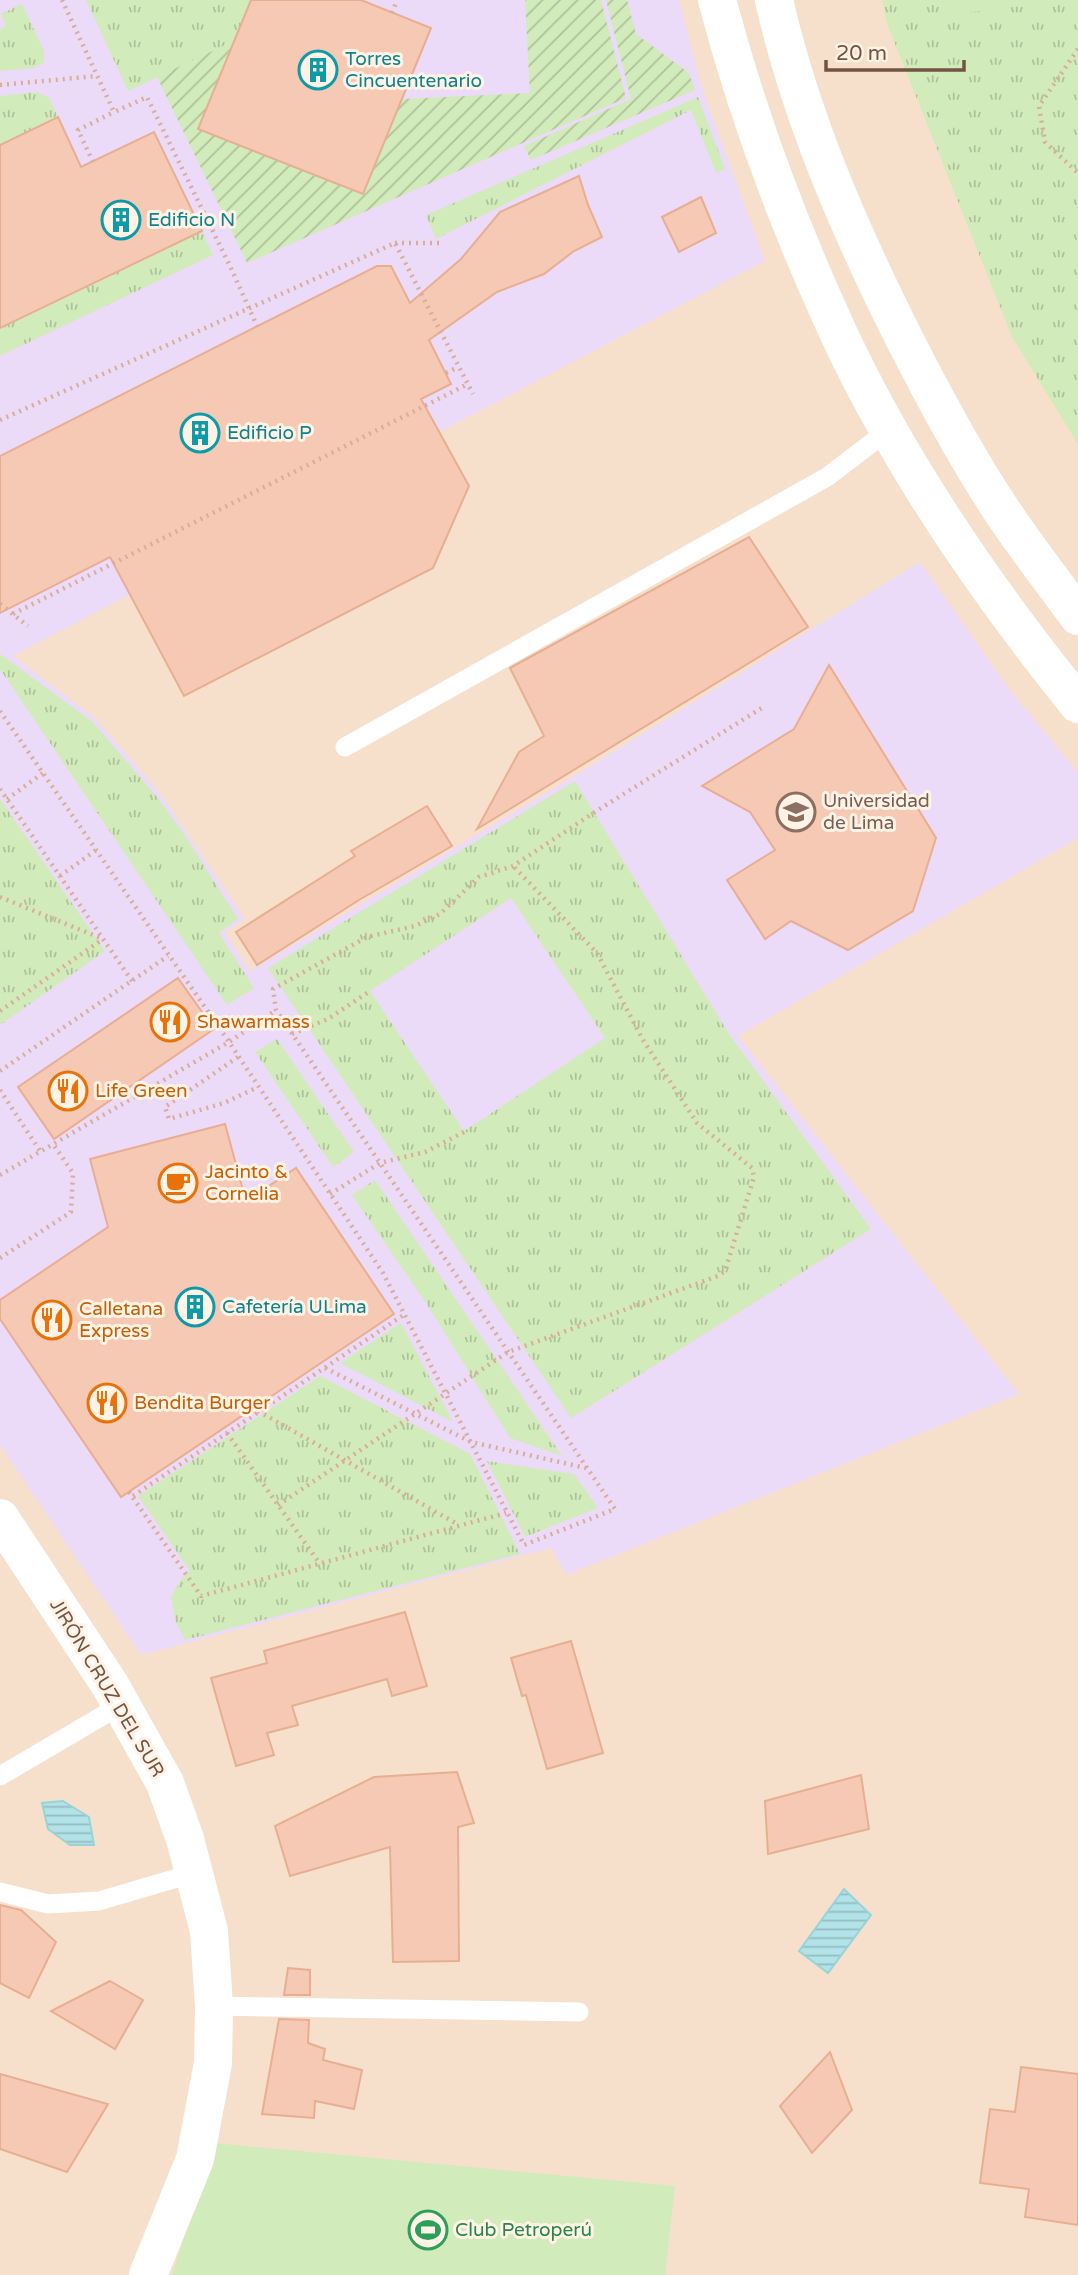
<svg xmlns="http://www.w3.org/2000/svg" width="1078" height="2275" font-family="'Varela Round',sans-serif">
<style>
.residential{fill:#f6e0cb}
.education{fill:#ecdaf9}
.grass{fill:url(#grass-tufts);fill-rule:evenodd}
.garden{fill:url(#garden-furrows)}
.pitch{fill:#d2ebbb}
.water{fill:url(#water-rules);stroke:#97d4da;stroke-width:2}
.building{fill:#f5c9b3;stroke:#e8ae92;stroke-width:2}
.lines{fill:none;stroke-linecap:round;stroke-linejoin:round}
.path{stroke:#d9ad97;stroke-width:4.5;stroke-dasharray:2 5;stroke-linecap:butt}
.lane{stroke:#fff;stroke-width:19}
.street{stroke:#fff;stroke-width:38}
.secondary{stroke:#fff;stroke-width:38}
.labels{text-anchor:middle;dominant-baseline:central;stroke-width:6;stroke-linejoin:round;paint-order:stroke}
.culture-label{font-size:19px;fill:#0d838f;stroke:#fff3e5;text-anchor:start}
.education-label{font-size:19px;fill:#785e54;stroke:#fff3e5;text-anchor:start}
.food-label{font-size:19px;fill:#c56008;stroke:#fff3e5;text-anchor:start}
.street-label{font-size:19px;fill:#745344;stroke:#fff3e5}
.leisure-label{font-size:19px;fill:#27864d;stroke:#fff3e5;text-anchor:start}
</style>
<defs>
<pattern id="grass-tufts" width="24" height="20" patternUnits="userSpaceOnUse" patternTransform="scale(1.75)"><rect width="24" height="20" fill="#d2ebbb"/><path d="M3 7l-1-3M5 7V3M7 7l1-3M15 17l-1-3M17 17v-4M19 17l1-3" fill="none" stroke="#afc19a"/></pattern>
<pattern id="garden-furrows" width="10" height="10" patternUnits="userSpaceOnUse" patternTransform="scale(1.75)"><rect width="10" height="10" fill="#d2ebbb"/><path d="M-1 1l2-2M0 10L10 0M9 11l2-2" fill="none" stroke="#afc19a"/></pattern>
<pattern id="water-rules" width="6" height="5" patternUnits="userSpaceOnUse" patternTransform="scale(1.75)"><rect width="6" height="5" fill="#b1e3e8"/><path d="M0 2.5h6" fill="none" stroke="#95bbbe"/></pattern>
</defs>
<rect width="100%" height="100%" fill="#feefdd"/>
<!-- residential -->
<rect class="residential" x="0" y="0" width="1078" height="2275"/>
<!-- education -->
<path class="education" d="M0 0H679L703 91 765 261 13 656 96 719 160 793 245 919 225 932 250 971 576 775 920 562 1009 689 1078 773V838L738 1036 1019 1394 566 1575 551 1548 141 1655 0 1445Z"/>
<!-- grass -->
<g class="grass">
<path d="M86 0H251L234 41 128 91Z"/>
<path d="M882 0H1078V444L1012 337 887 24Z"/>
<path d="M22 4 44 51V62L34 68 0 71V29L6 26 1 14Z"/>
<path d="M37 92 49 98 58 117 0 145V96Z"/>
<path d="M698 97 725 169 716 173 691 110 436 239 426 215Z"/>
<path d="M202 231 213 255 0 356V328Z"/>
<path d="M0 654 93 722 157 797 184 834 238 919 219 933 254 988 227 1005 0 669Z"/>
<path d="M575 781 729 1034 871 1229 571 1418 268 968ZM511 898 605 1038 464 1131 370 991Z"/>
<path d="M0 799 105 951 0 1025Z"/>
<path d="M277 1039 354 1152 333 1167 255 1052Z"/>
<path d="M375 1180 562 1456 510 1438 428 1306 352 1195Z"/>
<path d="M401 1323 453 1422 340 1363Z"/>
<path d="M320 1376 470 1454 520 1554 185 1640 176 1623 171 1597 182 1578 190 1571 138 1496Z"/>
<path d="M487 1461 574 1474 598 1508 525 1537Z"/>
</g>
<!-- garden -->
<g class="garden">
<path d="M525 0H601L626 98 247 263 157 77 234 41 199 129 363 194 402 99 530 93Z"/>
<path d="M606 0H627L636 34 689 73 695 90 531 160 524 146 631 99Z"/>
</g>
<!-- pitch -->
<g class="pitch">
<path d="M952 0H1040L1038 4 964 13Z"/>
<path d="M213 2143 675 2186 665 2275H172Z"/>
</g>
<!-- water -->
<g class="water">
<path d="M63 1801 89 1817 94 1845H70L48 1829 42 1803Z"/>
<path d="M844 1889 871 1915 828 1973 799 1951Z"/>
</g>
<!-- building -->
<g class="building">
<path d="M251 0H361L431 28 363 194 198 129Z"/>
<path d="M58 117 81 167 154 132 202 231 0 328V145Z"/>
<path d="M579 176 588 205 602 237 574 251 544 274 497 292 429 340 451 384 421 399 469 486 433 568 184 696 110 557 0 613V456L377 266H391L410 303 461 259 500 212Z"/>
<path d="M701 197 716 233 679 252 662 217Z"/>
<path d="M749 537 808 627 477 829 519 752 544 736 510 668Z"/>
<path d="M829 665 936 838 913 911 848 950 791 921 765 939 727 880 775 850 750 812 702 786 794 729Z"/>
<path d="M427 806 452 846 359 900 257 965 236 932 355 856 351 851Z"/>
<path d="M178 978 214 1029 54 1139 18 1087Z"/>
<path d="M225 1124 246 1201 296 1168 394 1314 121 1497 0 1319V1300L108 1227 90 1159Z"/>
<path d="M405 1612 427 1686 392 1696 387 1679 292 1706 298 1725 267 1733 274 1755 236 1766 211 1678 267 1663 264 1651Z"/>
<path d="M571 1641 603 1753 547 1769 526 1695 522 1696 511 1658Z"/>
<path d="M457 1772 474 1823 458 1827 459 1961 393 1962 390 1847 290 1876 275 1826 374 1777Z"/>
<path d="M861 1775 869 1829 768 1854 765 1801Z"/>
<path d="M0 1905 21 1910 56 1942 29 1998 0 1983Z"/>
<path d="M288 1968 310 1970V1995H284Z"/>
<path d="M110 1981 143 2000 115 2049 51 2011Z"/>
<path d="M279 2019 309 2020 308 2043 325 2049 323 2060 362 2070 354 2109 315 2101 314 2118 262 2114Z"/>
<path d="M830 2052 852 2110 812 2153 780 2106Z"/>
<path d="M1021 2067 1078 2074V2225L1025 2217 1029 2189 980 2183 990 2109 1015 2112Z"/>
<path d="M0 2074 108 2104 67 2172 0 2149Z"/>
</g>
<g class="lines">
<!-- path -->
<g class="path">
<path d="M62 0 114 112 147 97 230 266 257 326"/>
<path d="M392 13 397 0"/>
<path d="M1078 49 1039 106 1045 142 1078 173"/>
<path d="M0 85 97 76"/>
<path d="M93 162 78 130 114 112"/>
<path d="M395 243H439"/>
<path d="M446 373 458 367"/>
<path d="M0 420 395 243 473 394"/>
<path d="M0 604 28 626"/>
<path d="M13 614 468 384"/>
<path d="M0 711 229 1042 383 1273 524 1545 615 1509 276 1010 273 989 367 937 415 926 440 914 479 877 513 866 598 810 765 706"/>
<path d="M0 789 132 981"/>
<path d="M7 799 43 773"/>
<path d="M60 876 96 850"/>
<path d="M0 897 103 939"/>
<path d="M0 1011 103 939"/>
<path d="M292 1034 328 1019 370 991"/>
<path d="M238 1057 165 1107 169 1119 224 1103 258 1087"/>
<path d="M0 1071 168 956"/>
<path d="M0 1090 40 1151"/>
<path d="M0 1175 229 1042 276 1010"/>
<path d="M330 1194 380 1163 425 1152 464 1132"/>
<path d="M0 1258 71 1212 73 1173 53 1144"/>
<path d="M325 1368 471 1442 586 1468"/>
<path d="M258 1411 459 1525"/>
<path d="M227 1433 320 1564"/>
<path d="M129 1492 201 1596 506 1513"/>
<path d="M133 1496 405 1314"/>
<path d="M278 1505 508 1352 718 1276 725 1271 754 1177 752 1168 697 1123 643 1040 597 953 513 866"/>
</g>
<!-- lane -->
<g class="lane">
<path d="M345 747 827 477 890 429"/>
<path d="M0 1776 121 1705"/>
<path d="M0 1892 48 1904 99 1901 194 1873"/>
<path d="M214 2006 579 2012"/>
</g>
<!-- street -->
<path class="street" d="M0 1518 110 1685 165 1783 185 1839 209 1931 214 2006 213 2063 195 2159 148 2275"/>
<!-- secondary -->
<g class="secondary">
<path d="M717 0C745 106 783 210 828 310 890 451 981 584 1078 704"/>
<path d="M774 0C801 119 851 233 906 342 936 401 968 461 1006 517 1029 551 1054 583 1078 616"/>
</g>
</g>
<!-- icons -->
<defs>
<symbol id="building-ring" viewBox="-11 -11 22 22"><circle r="9.5" fill="#fff3e5" stroke="#0f9aa8" stroke-width="1.5"/><path d="M-4-6H4V6H1V3H-1V6H-4ZM-2.5-4.3h1.7v1.8h-1.7ZM.8-4.3h1.7v1.8H.8ZM-2.5-1h1.7V.8h-1.7ZM.8-1h1.7V.8H.8Z" fill="#0f9aa8"/></symbol>
<symbol id="university-ring" viewBox="-11 -11 22 22"><circle r="9.5" fill="#fff3e5" stroke="#8d6e63" stroke-width="1.5"/><path d="M0-5L7-2L0 1L-7-2ZM-4 1L0 2.5L4 1V4Q0 6-4 4Z" fill="#8d6e63"/></symbol>
<symbol id="restaurant-ring" viewBox="-11 -11 22 22"><circle r="9.5" fill="#fff3e5" stroke="#e8710a" stroke-width="1.5"/><path d="M-5-6h1v4h1v-4h1v4h1v-4h1v5L-1.5 .5V6h-2V.5L-5-1ZM5-6V6H3V1.5H1.5Q1.5-4 5-6Z" fill="#e8710a"/></symbol>
<symbol id="cafe-ring" viewBox="-11 -11 22 22"><circle r="9.5" fill="#fff3e5" stroke="#e8710a" stroke-width="1.5"/><path d="M-5.5-4.5H6V0H3Q3 3.5 0 3.5H-2.5Q-5.5 3.5-5.5 0ZM3-3.2v2h1.7v-2ZM-6 4.5H4V6H-6Z" fill="#e8710a"/></symbol>
<symbol id="stadium-ring" viewBox="-11 -11 22 22"><circle r="9.5" fill="#fff3e5" stroke="#2e9e5b" stroke-width="1.5"/><path d="M0-5a6.5 5 0 1 0 0 10a6.5 5 0 1 0 0-10ZM-3.5-1.8h7v3.6h-7Z" fill="#2e9e5b"/></symbol>
</defs>
<g fill-rule="evenodd">
<use href="#building-ring" x="296" y="48" width="44" height="44"/>
<use href="#building-ring" x="99" y="198" width="44" height="44"/>
<use href="#building-ring" x="178" y="411" width="44" height="44"/>
<use href="#university-ring" x="774" y="790" width="44" height="44"/>
<use href="#restaurant-ring" x="148" y="1000" width="44" height="44"/>
<use href="#restaurant-ring" x="46" y="1069" width="44" height="44"/>
<use href="#cafe-ring" x="156" y="1161" width="44" height="44"/>
<use href="#building-ring" x="173" y="1285" width="44" height="44"/>
<use href="#restaurant-ring" x="30" y="1298" width="44" height="44"/>
<use href="#restaurant-ring" x="85" y="1381" width="44" height="44"/>
<use href="#stadium-ring" x="406" y="2208" width="44" height="44"/>
</g>
<g class="labels">
<!-- culture labels -->
<g class="culture-label">
<text x="345" y="59">Torres<tspan x="345" dy="22">Cincuentenario</tspan></text>
<text x="148" y="220">Edificio N</text>
<text x="227" y="433">Edificio P</text>
<text x="222" y="1307">Cafetería ULima</text>
</g>
<!-- education labels -->
<g class="education-label">
<text x="823" y="801">Universidad<tspan x="823" dy="22">de Lima</tspan></text>
</g>
<!-- food labels -->
<g class="food-label">
<text x="197" y="1022">Shawarmass</text>
<text x="95" y="1091">Life Green</text>
<text x="205" y="1172">Jacinto &amp;<tspan x="205" dy="22">Cornelia</tspan></text>
<text x="79" y="1309">Calletana<tspan x="79" dy="22">Express</tspan></text>
<text x="134" y="1403">Bendita Burger</text>
</g>
<!-- street labels -->
<g class="street-label">
<text transform="translate(107 1688) rotate(59)">JIRÓN CRUZ DEL SUR</text>
</g>
<!-- leisure labels -->
<g class="leisure-label">
<text x="455" y="2230">Club Petroperú</text>
</g>
</g>
<!-- scale -->
<path d="M826 60v10h138v-10" fill="none" stroke="#745344" stroke-width="3.5"/>
<text x="836" y="60" font-size="21" fill="#745344" stroke="#fff3e5" stroke-width="5" paint-order="stroke">20 m</text>
</svg>
